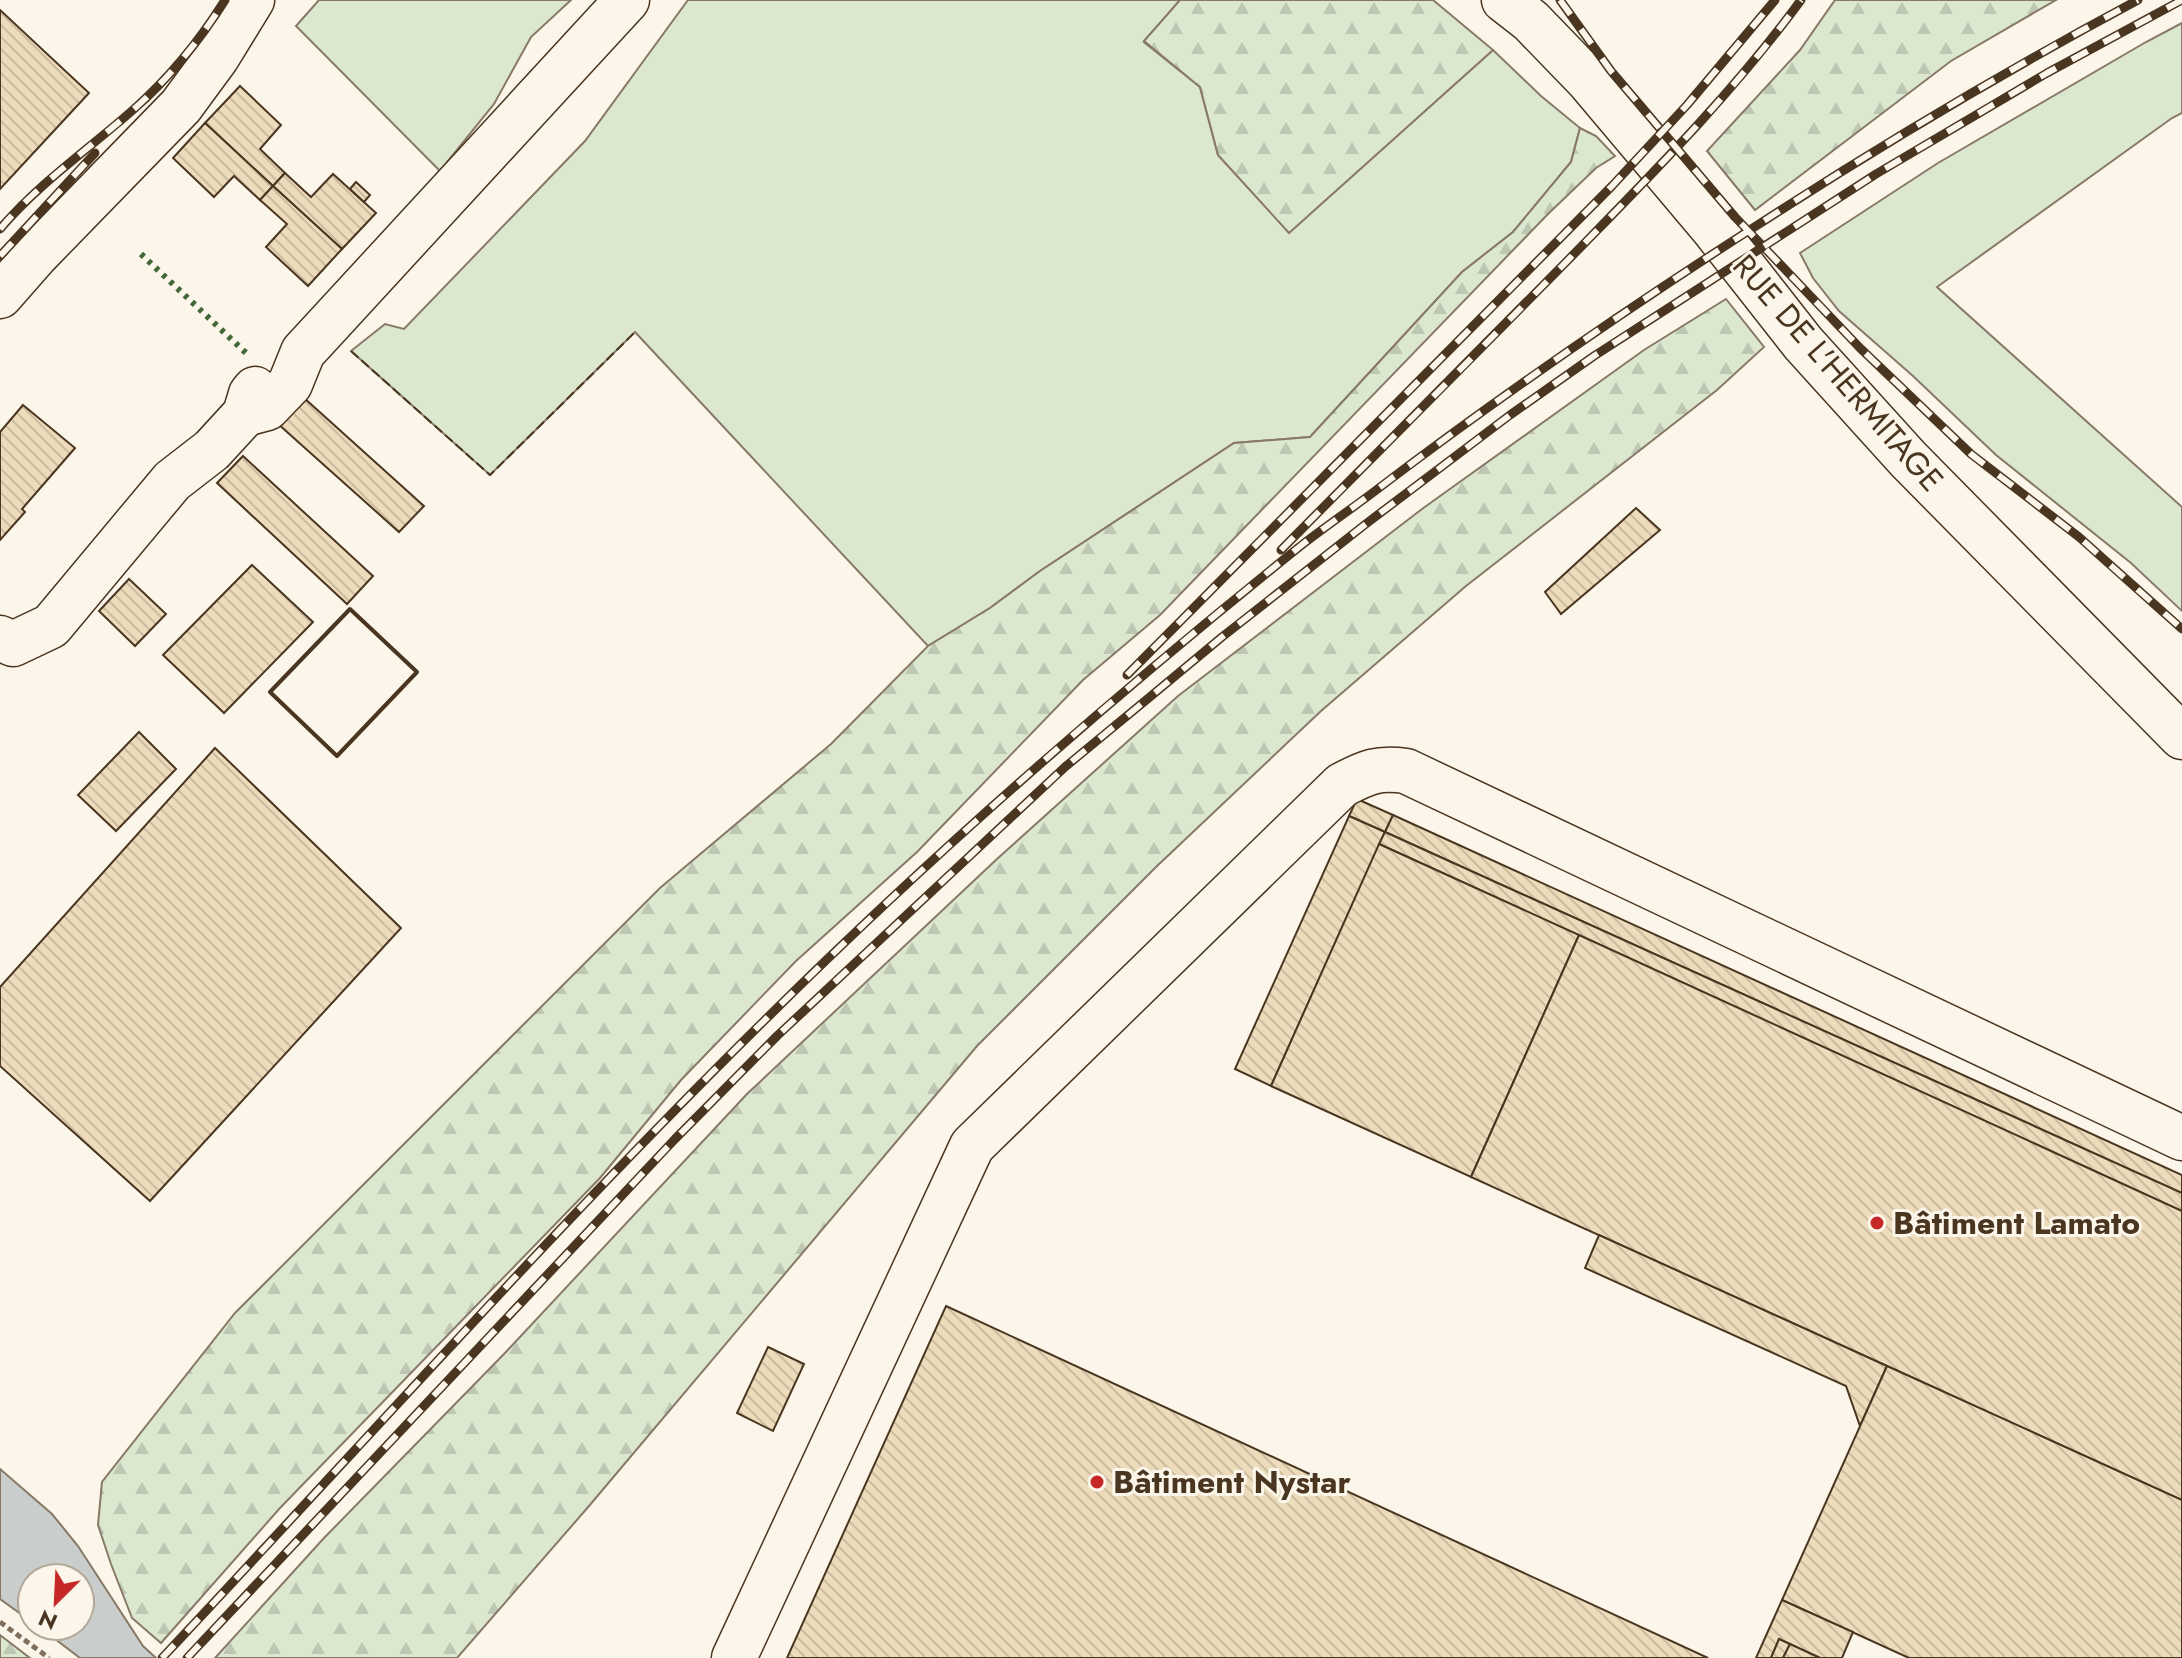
<svg xmlns="http://www.w3.org/2000/svg" width="2182" height="1658" font-family="Jost,sans-serif">
<style>
.grass{fill:#dce7d0;stroke:#887966;stroke-width:2}
.forest{fill:url(#forest-firs);stroke:#887966;stroke-width:2}
.water{fill:#c9cecd;stroke:#887966;stroke-width:2}
.building{fill:url(#building-back-hatch);stroke:#4a3520;stroke-width:2}
.lines{fill:none;stroke-linecap:round;stroke-linejoin:round}
.minor-casing{stroke:#4a3520;stroke-width:47}
.path{stroke:#7f6f5c;stroke-width:5;stroke-dasharray:6 4;stroke-linecap:butt}
.minor{stroke:#fbf6e9;stroke-width:44}
.rail-casing{stroke:#4a3520;stroke-width:9}
.rail{stroke:#fbf6e9;stroke-width:6;stroke-dasharray:18;stroke-linecap:butt}
.hedge{stroke:#436837;stroke-width:6;stroke-dasharray:4 6;stroke-linecap:butt}
.fence{stroke:#4a3520;stroke-width:2;stroke-dasharray:10 4;stroke-linecap:butt}
.wall{stroke:#4a3520;stroke-width:4}
.poi-dot{fill:#c62828;stroke:#fbf6e9;stroke-width:3}
.labels{text-anchor:middle;dominant-baseline:central;stroke-width:6;stroke-linejoin:round;paint-order:stroke}
.street-label{font-size:32px;fill:#4a3520;stroke:#fbf6e9}
.poi-label{font-size:32px;font-weight:bold;fill:#4a3520;stroke:#fbf6e9;text-anchor:start}
</style>
<defs>
<pattern id="forest-firs" width="22" height="20" patternUnits="userSpaceOnUse" patternTransform="scale(2)"><rect width="22" height="20" fill="#dce7d0"/><path d="M5 1l3.5 6h-7zM16 11l3.5 6h-7z" fill="#bec7b2"/></pattern>
<pattern id="building-back-hatch" width="6" height="6" patternUnits="userSpaceOnUse" patternTransform="scale(2)"><rect width="6" height="6" fill="#ecdcbc"/><path d="M-1 5l2 2M0 0l6 6M5-1l2 2" fill="none" stroke="#ccbda1"/></pattern>
</defs>
<rect width="100%" height="100%" fill="#fbf6e9"/>
<!-- grass -->
<g class="grass">
<path d="M319 0H571L531 37 494 104 440 171 296 26Z"/>
<path d="M688 0H1180L1144 42 1200 87 1218 155 1289 232 1493 50 1541 96 1580 128 1571 162 1513 232 1462 272 1310 437 1234 443 1040 571 990 608 928 646 635 332 490 475 351 351 385 324 404 329 585 141Z"/>
<path d="M2182 23V113L2172 118 1937 287 2182 507V611L2131 563 1996 455 1913 376 1839 311 1813 278 1800 253 1938 163 2146 42Z"/>
</g>
<!-- forest -->
<g class="forest">
<path d="M1180 0H1433L1493 50 1289 233 1218 155 1200 87 1144 41Z"/>
<path d="M1835 0H2056L1951 61 1755 210 1707 151 1800 50Z"/>
<path d="M1580 128 1596 136 1615 156 1596 168 1548 214 1160 615 1083 680 917 852 796 961 681 1080 600 1178 280 1508 161 1643 132 1618 111 1564 98 1525 102 1482 235 1313 660 888 831 744 928 646 990 608 1040 571 1234 443 1310 437 1462 272 1513 232 1571 162Z"/>
<path d="M1726 299 1764 347 1717 390 1466 586 1321 711 1156 867 977 1046 589 1506 457 1658H215L324 1538 504 1354 747 1094 997 859 1178 696 1422 509 1644 350Z"/>
<path d="M0 1635 30 1658H0Z"/>
</g>
<!-- water -->
<path class="water" d="M0 1469 52 1514 78 1546 143 1646 156 1658H80L38 1626H80V1578H32V1622L0 1599Z"/>
<!-- building -->
<g class="building">
<path d="M0 10 89 93 0 189Z"/>
<path d="M240 86 281 125 260 149 285 173 273 186 205 123Z"/>
<path d="M205 123 273 186 260 200 234 176 214 197 173 158Z"/>
<path d="M285 173 311 197 333 174 376 213 342 249 273 186Z"/>
<path d="M356 182 370 195 364 202 350 189Z"/>
<path d="M273 186 342 249 308 286 266 247 287 224 260 200Z"/>
<path d="M303 397 424 506 399 532 278 424Z"/>
<path d="M23 405 75 448 22 509 25 512 0 540V432Z"/>
<path d="M243 456 373 576 347 604 217 483Z"/>
<path d="M1636 508 1660 530 1561 614 1545 592Z"/>
<path d="M252 565 313 622 224 713 163 655Z"/>
<path d="M129 579 166 614 135 646 99 611Z"/>
<path d="M139 732 176 769 116 831 78 795Z"/>
<path d="M215 748 401 928 150 1201 0 1066V987Z"/>
<path d="M1357 799 1393 815 1385 832 1349 816Z"/>
<path d="M1393 815 2182 1175V1193L1385 832Z"/>
<path d="M1349 816 1385 832 1271 1086 1235 1069Z"/>
<path d="M1385 832 2182 1193V1211L1379 844Z"/>
<path d="M1379 844 1579 935 1471 1177 1271 1086Z"/>
<path d="M1579 935 2182 1211V1500L1471 1177Z"/>
<path d="M1599 1235 1887 1366 1860 1426 1846 1386 1585 1268Z"/>
<path d="M946 1306 1708 1658H787Z"/>
<path d="M768 1347 804 1364 773 1431 737 1413Z"/>
<path d="M1887 1366 2182 1500V1658H1909L1782 1600Z"/>
<path d="M1782 1600 1853 1632 1842 1658H1820L1779 1639 1771 1658H1756Z"/>
<path d="M1779 1639 1790 1644 1783 1658H1771Z"/>
<path d="M1790 1644 1820 1658H1783Z"/>
</g>
<g class="lines">
<defs>
<g id="minor">
<path d="M1504 0 1531 21 1589 81 1712 227 1803 343 1908 459 2182 737"/>
<path d="M0 296 36 255 181 106 217 57 252 0"/>
<path d="M245 414 267 408 290 384 303 352 627 0"/>
<path d="M0 638 13 644 51 626 172 481 212 450 245 414 251 394 255 389"/>
<path d="M734 1658 972 1146 1342 785C1367 772 1378 767 1406 771L2182 1138"/>
</g>
</defs>
<!-- minor casing -->
<use href="#minor" class="minor-casing"/>
<!-- path -->
<path class="path" d="M0 1622 49 1658"/>
<!-- minor -->
<use href="#minor" class="minor"/>
<defs>
<g id="rail">
<path d="M1560 0 1611 71 1735 217 1860 348 1971 454 2079 537 2182 629"/>
<path d="M0 229C39 183 89 149 134 109 169 78 200 40 225 0"/>
<path d="M0 256 95 153"/>
<path d="M1281 550C1378 452 1475 355 1571 257 1651 175 1733 93 1801 0"/>
<path d="M1127 675 1612 186 1687 105 1775 0"/>
<path d="M162 1658C364 1443 560 1221 771 1014 938 849 1115 695 1298 548 1322 529 1347 512 1371 494 1496 399 1625 310 1756 226 1881 145 2007 70 2138 0"/>
<path d="M187 1658 675 1139 777 1036 1065 767 1145 701 1222 637 1367 523 1510 415 1594 356 1876 174 2047 73 2182 0"/>
</g>
</defs>
<!-- rail casing -->
<use href="#rail" class="rail-casing"/>
<!-- rail -->
<use href="#rail" class="rail"/>
<!-- hedge -->
<path class="hedge" d="M141 254 246 353"/>
<!-- fence -->
<path class="fence" d="M351 351 490 475 635 332"/>
<!-- wall -->
<path class="wall" d="M350 609 417 672 337 756 270 692Z"/>
</g>
<!-- markers -->
<g class="poi-dot">
<circle cx="1877" cy="1223" r="8"/>
<circle cx="1097" cy="1482" r="8"/>
</g>
<g class="labels">
<!-- street labels -->
<g class="street-label">
<text transform="translate(1838 373) rotate(49)">RUE DE L'HERMITAGE</text>
</g>
<!-- poi labels -->
<g class="poi-label">
<text x="1893" y="1223">Bâtiment Lamato</text>
<text x="1113" y="1482">Bâtiment Nystar</text>
</g>
</g>
<!-- north arrow -->
<g transform="translate(56 1602) rotate(204)"><circle r="38" fill="#fbf6e9" stroke="#b4a999" stroke-width="2"/>
<path d="M0-6L14 30L0 20L-14 30Z" fill="#c62828"/>
<text y="-12" font-size="22" font-weight="bold" text-anchor="middle" fill="#4a3520">N</text>
</g>
</svg>
